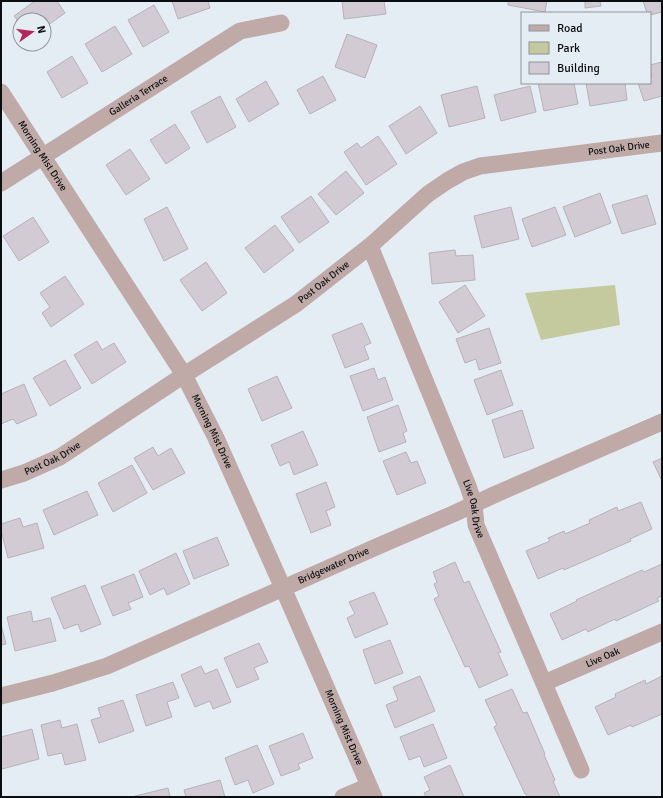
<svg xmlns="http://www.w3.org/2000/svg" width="663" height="798" font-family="Signika,sans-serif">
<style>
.green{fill:#c4ca9e}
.building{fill:#d2cbd3;stroke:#b8b1b9}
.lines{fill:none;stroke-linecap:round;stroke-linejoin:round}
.minor{stroke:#c0aaa8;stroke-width:17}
.labels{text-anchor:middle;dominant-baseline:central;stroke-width:3.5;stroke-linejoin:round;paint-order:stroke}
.street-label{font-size:10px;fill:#0b0e10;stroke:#e5edf4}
</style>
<rect width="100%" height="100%" fill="#e5edf4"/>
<!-- green -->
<path class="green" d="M615 285 620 325 541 340 525 293Z"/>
<!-- building -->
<g class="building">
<path d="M35 1H57L65 13 44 28V20H20V23L14 16Z"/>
<path d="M172 1H208L210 8 178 19Z"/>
<path d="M342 1H384L386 14 344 19Z"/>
<path d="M508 1H547L545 12 508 5Z"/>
<path d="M585 1H600L601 6 585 8Z"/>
<path d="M643 1H661L662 12 650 15V13H647Z"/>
<path d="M154 5 169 32 143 47 128 20Z"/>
<path d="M115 26 132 54 102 72 85 44Z"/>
<path d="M347 34 377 45 365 78 335 67Z"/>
<path d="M72 56 88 83 62 98 47 72Z"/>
<path d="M662 62V96L644 101 638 83H650V78L652 77 650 65Z"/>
<path d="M323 76 336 100 310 114 297 90Z"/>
<path d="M266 81 279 104 249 122 236 99Z"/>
<path d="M538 83H574L578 104 544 111Z"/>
<path d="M586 83H625L627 100 590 106Z"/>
<path d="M477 86 485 118 449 127 441 95Z"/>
<path d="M530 86 536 112 501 121 494 95Z"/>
<path d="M220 96 236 127 207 143 191 112Z"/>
<path d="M420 106 437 133 406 154 389 126Z"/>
<path d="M175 124 190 148 166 164 150 140Z"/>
<path d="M378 136 397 164 366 185 344 152 357 143 361 148Z"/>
<path d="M130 149 150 179 126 195 106 165Z"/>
<path d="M346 171 364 193 336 215 318 194Z"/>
<path d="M600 193 611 223 575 237 563 207Z"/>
<path d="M647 195 656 224 622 234 612 205Z"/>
<path d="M311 196 329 222 299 243 281 217Z"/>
<path d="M167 207 188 249 164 261 144 219Z"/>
<path d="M511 207 519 239 482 248 474 216Z"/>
<path d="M555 207 566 235 532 247 522 219Z"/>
<path d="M33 217 49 242 19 261 3 236Z"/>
<path d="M275 225 294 250 264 273 245 248Z"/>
<path d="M455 250 456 256 473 255 475 280 432 284 429 253Z"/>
<path d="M206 262 227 293 202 311 180 280Z"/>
<path d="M65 276 84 304 51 327 42 313 50 307 40 293Z"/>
<path d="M465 285 485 316 458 333 439 302Z"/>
<path d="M362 323 371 343 364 346 369 359 345 368 332 335Z"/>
<path d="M489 328 501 363 479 370 476 359 465 363 456 339Z"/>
<path d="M97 341 102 350 114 343 126 362 92 384 74 355Z"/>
<path d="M65 360 81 388 50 406 33 378Z"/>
<path d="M374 368 378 380 385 377 393 400 363 411 350 376Z"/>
<path d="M501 370 513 405 487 415 474 380Z"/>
<path d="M277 376 292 408 262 421 248 389Z"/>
<path d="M24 384 37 415 17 424 13 419 1 424V394Z"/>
<path d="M398 405 407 431 403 433 406 442 379 452 367 417Z"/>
<path d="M522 410 534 448 504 458 492 420Z"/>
<path d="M303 431 318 465 294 475 289 462 280 466 271 445Z"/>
<path d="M153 447 158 456 171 448 185 473 153 490 134 458Z"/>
<path d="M406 452 411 463 417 461 426 483 397 495 383 461Z"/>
<path d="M662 458V481L653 462Z"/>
<path d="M132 465 147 493 113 512 98 483Z"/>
<path d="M326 482 335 507 326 511 331 525 311 533 296 494Z"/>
<path d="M87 491 98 515 54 535 43 510Z"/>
<path d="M641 502 652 529 630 539 631 541 564 570 563 568 538 579 526 551 550 541 548 538 564 531 565 534 590 523 589 520 617 507 618 511Z"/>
<path d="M20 518 23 527 37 523 44 548 8 558 1 530V524Z"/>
<path d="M217 537 229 565 194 579 183 551Z"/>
<path d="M176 553 190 584 167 595 164 588 150 595 139 571Z"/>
<path d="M455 562 464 583 469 581 501 652 498 653 508 675 479 688 469 666 465 667 434 599 439 596 434 584 437 582 433 572Z"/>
<path d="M662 564V596L657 598 659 601 616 621 615 619 588 632 586 629 562 640 550 614 577 601 576 600 642 570 644 572Z"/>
<path d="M134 574 143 597 128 603 131 609 113 616 101 587Z"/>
<path d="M85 585 101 624 81 632 78 624 64 629 51 598Z"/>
<path d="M374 592 388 624 355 638 347 618 355 614 349 602Z"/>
<path d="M31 611 33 622 50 618 56 641 15 651 7 617Z"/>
<path d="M1 624 6 644 1 645Z"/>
<path d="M390 640 403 673 375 684 363 650Z"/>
<path d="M259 643 268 662 254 668 259 679 237 688 224 658Z"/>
<path d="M201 666 205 674 217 669 231 702 213 709 210 701 195 707 181 675Z"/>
<path d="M420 676 435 711 395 728 386 705 398 700 393 687Z"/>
<path d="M662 676V714L632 727 631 725 608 735 595 707 616 697 615 694 645 680 646 684Z"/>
<path d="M173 682 179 698 167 702 172 717 146 726 136 695Z"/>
<path d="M512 689 523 713 527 712 545 754 544 755 555 780 553 781 560 797H528L526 794H525L494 727 497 725 485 700Z"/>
<path d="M123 700 134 731 99 743 91 720 101 717 98 708Z"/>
<path d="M60 720 62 728 77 724 86 760 65 765 62 753 48 756 41 725Z"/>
<path d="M433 724 447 758 424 767 420 756 409 760 400 737Z"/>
<path d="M32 729 39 759 2 769 1 763V737Z"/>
<path d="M303 733 313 758 298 764 300 769 281 776 269 746Z"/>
<path d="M257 745 274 784 253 793 248 780 235 785 225 758Z"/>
<path d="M450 765 464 797H426L424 793 430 790 424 777Z"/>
<path d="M220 780 225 797H186L184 790Z"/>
<path d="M168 788 170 797H135V796Z"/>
</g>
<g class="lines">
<!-- minor -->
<g class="minor">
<path id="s1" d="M1 92 184 375 216 438 283 588 374 797"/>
<path id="s2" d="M1 183 240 31 281 23"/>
<path id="s3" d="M370 246 468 486 474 504 476 525 581 770"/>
<path id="s4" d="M1 480 24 473 60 457 184 375 296 304 370 246 428 194 447 181 463 172 480 166 662 143"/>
<path id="s5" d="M544 683 662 632"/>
<path id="s6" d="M1 696 53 683 107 666 383 544 453 514 496 494 662 422"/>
<path d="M343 797 369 786"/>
</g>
</g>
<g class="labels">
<!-- street labels -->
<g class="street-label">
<text stroke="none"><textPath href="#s2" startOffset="163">Galleria Terrace</textPath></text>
<text stroke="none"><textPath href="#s4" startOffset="716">Post Oak Drive</textPath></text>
<text stroke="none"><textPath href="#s1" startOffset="76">Morning Mist Drive</textPath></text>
<text stroke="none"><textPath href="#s4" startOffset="380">Post Oak Drive</textPath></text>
<text stroke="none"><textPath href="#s1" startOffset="400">Morning Mist Drive</textPath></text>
<text stroke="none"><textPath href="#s4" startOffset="56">Post Oak Drive</textPath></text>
<text stroke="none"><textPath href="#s3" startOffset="283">Live Oak Drive</textPath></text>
<text stroke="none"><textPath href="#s6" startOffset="358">Bridgewater Drive</textPath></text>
<text stroke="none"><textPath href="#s5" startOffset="64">Live Oak</textPath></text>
<text stroke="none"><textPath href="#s1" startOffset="724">Morning Mist Drive</textPath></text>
</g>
</g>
<!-- border -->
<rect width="663" height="798" fill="none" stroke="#0b0e10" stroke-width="4"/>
<!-- legend -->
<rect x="521" y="12" width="130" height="72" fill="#e5edf4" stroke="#8e9499"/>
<rect x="529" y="25" width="20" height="6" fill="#c0aaa8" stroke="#8e9499"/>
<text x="557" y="32" font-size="12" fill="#0b0e10">Road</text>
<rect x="529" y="42" width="20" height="12" fill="#c4ca9e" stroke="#8e9499"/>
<text x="557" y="52" font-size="12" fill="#0b0e10">Park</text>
<rect x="529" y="62" width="20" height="12" fill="#d2cbd3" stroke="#8e9499"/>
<text x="557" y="72" font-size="12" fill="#0b0e10">Building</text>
<!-- north arrow -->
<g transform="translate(32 32) rotate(76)"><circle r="19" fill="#e5edf4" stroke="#8e9499"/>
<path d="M0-3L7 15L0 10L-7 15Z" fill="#b4275e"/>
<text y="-6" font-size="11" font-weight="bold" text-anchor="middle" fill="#0b0e10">N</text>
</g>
</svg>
